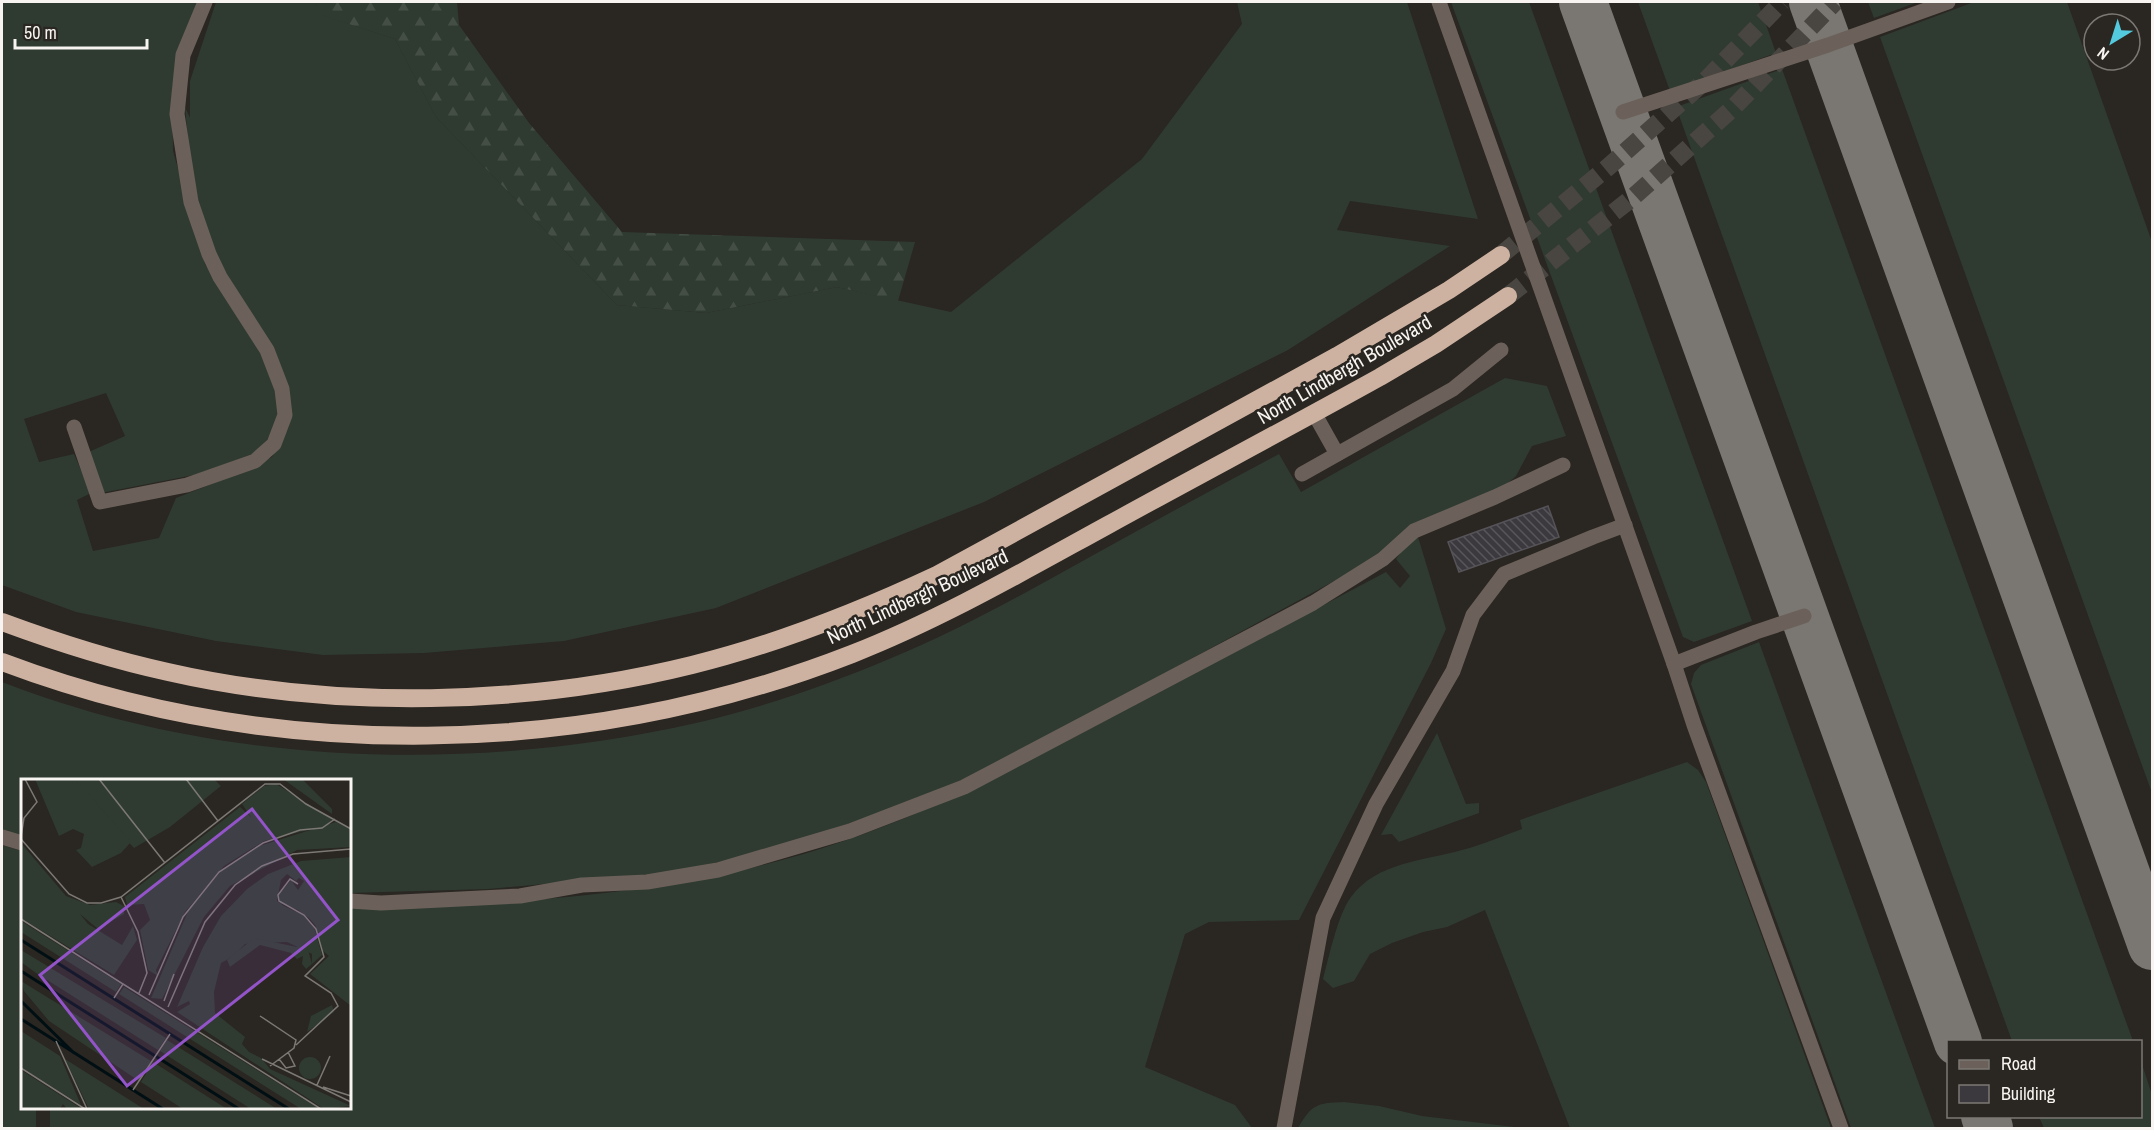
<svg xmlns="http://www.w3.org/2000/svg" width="2154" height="1130" font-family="'Archivo Narrow',sans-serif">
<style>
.grass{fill:#2f3b31}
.forest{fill:url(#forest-firs)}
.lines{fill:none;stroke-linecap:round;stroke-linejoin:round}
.taxiway{stroke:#7a7772;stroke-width:48}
.building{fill:url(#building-back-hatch);stroke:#555358;stroke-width:1.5}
.highway-tunnel{stroke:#494540;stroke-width:18;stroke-dasharray:18 9;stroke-linecap:butt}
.minor{stroke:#6c615a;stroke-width:15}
.highway{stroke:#ceb2a1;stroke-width:18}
.labels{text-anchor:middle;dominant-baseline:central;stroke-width:5;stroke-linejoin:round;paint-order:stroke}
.street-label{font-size:20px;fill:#f7f4f1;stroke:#2a2621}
.inset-river{fill:none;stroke:#000f13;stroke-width:3}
.inset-road{fill:none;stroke:#7c7874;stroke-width:1.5}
.view{fill:#9454c9;fill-opacity:0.15;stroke:#9454c9;stroke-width:3}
.inset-edge{fill:none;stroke:#f7f4f1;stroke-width:3}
</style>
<defs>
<pattern id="forest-firs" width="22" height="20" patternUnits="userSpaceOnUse" patternTransform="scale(1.5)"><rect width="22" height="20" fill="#2f3b31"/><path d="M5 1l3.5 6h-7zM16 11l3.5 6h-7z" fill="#444e45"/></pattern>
<pattern id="building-back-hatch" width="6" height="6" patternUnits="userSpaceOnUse" patternTransform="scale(1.5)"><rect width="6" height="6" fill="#3b393e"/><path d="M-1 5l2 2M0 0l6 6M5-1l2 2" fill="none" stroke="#58565a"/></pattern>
</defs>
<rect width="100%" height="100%" fill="#2a2621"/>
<!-- grass -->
<g class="grass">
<path d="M2 2H199L187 27 172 88 173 151 205 264 269 362 280 401 276 430 257 452 199 474 101 493 84 454 125 436 106 393 24 419 39 462 74 454 91 493 77 500 93 551 159 538 176 498 237 474 272 457 289 426V389L217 259 199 210 189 150 185 107 190 118V81L216 2H317L316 13 395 39 436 117 617 305 706 313 837 287 951 312 1142 159 1242 24 1237 2H1407L1478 219 1350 201 1337 230 1450 246 1288 350 984 502 716 608 564 641 424 653 323 655 216 641 76 612 2 585Z"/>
<path d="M1451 2H1529L1752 621 1694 642 1683 637Z"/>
<path d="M1638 2H1758L1776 53 1670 91Z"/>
<path d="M1868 2H1918L1874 18Z"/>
<path d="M1974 2H2067L2152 242V793L1880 37Z"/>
<path d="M1782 69 2133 1041H2012L1676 107Z"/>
<path d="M1505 378 1547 386 1566 436 1532 446 1516 476 1499 491 1386 548 1356 569 993 767 890 810 759 853 656 876 589 880 488 889 350 893V780H22V838L2 832V682C217 766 471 774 696 723 761 708 827 685 889 659 958 631 1023 594 1088 558 1151 523 1215 488 1279 454L1301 492Z"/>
<path d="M1418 537 1446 629 1431 663 1299 920 1209 922 1185 934 1145 1067 1235 1105 1252 1128H50V1108H350V906C514 905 682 896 838 843 937 810 1028 761 1120 713 1209 666 1297 619 1386 572L1400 588 1410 576 1396 559 1404 547Z"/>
<path d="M1759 642 1935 1128H1851L1691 684 1694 673 1701 665Z"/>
<path d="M1437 733 1466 804 1479 803V813L1399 842 1392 834 1381 835Z"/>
<path d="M1687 762 1698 770 1706 782 1831 1128H1570L1485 910 1447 927 1423 932 1392 943 1370 954 1354 981 1333 988 1323 979C1329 957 1338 914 1351 897 1377 862 1423 861 1462 850 1482 845 1502 836 1522 829L1520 820Z"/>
<path d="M2 845 22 851V1108H36V1128H2Z"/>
<path d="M2141 1061 2152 1095V1128H2044L2039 1117 2140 1116Z"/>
<path d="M1344 1102 1379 1106 1422 1116 1523 1128H1298C1312 1104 1317 1103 1344 1102Z"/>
</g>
<!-- forest -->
<path class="forest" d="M317 2H457L459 25 529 123 622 232 915 242 898 301 837 287 706 313 617 305 436 117 395 39 315 13Z"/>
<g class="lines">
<!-- taxiway -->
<g class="taxiway">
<path d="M1583 2 1958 1042"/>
<path d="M1813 2 2152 946"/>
<path d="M1985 1116 1989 1128"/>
</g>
</g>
<!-- building -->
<path class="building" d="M1548 506 1559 537 1459 572 1448 542Z"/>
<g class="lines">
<!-- highway-tunnel -->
<g class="highway-tunnel">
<path d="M1501 255 1607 168 1706 80 1782 2"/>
<path d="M1508 296 1632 198 1733 108 1835 2"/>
</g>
<!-- minor -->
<g class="minor">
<path d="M1439 2 1674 664"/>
<path d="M1623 112 1828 45 1948 2"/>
<path d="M1314 413 1337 454"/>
<path d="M74 427 100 502 187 485 255 461 274 444 285 415 282 389 267 350 220 277 209 254 191 202 177 114 183 55 205 2"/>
<path d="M1302 474 1453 389 1501 350"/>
<path d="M1804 616 1756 632 1674 664 1694 725 1841 1128"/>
<path d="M2 837 22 843"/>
<path d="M350 901 381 903 520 896 582 885 647 882 718 870 850 831 964 787 1313 603 1383 559 1414 531 1495 497 1563 465"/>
<path d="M1284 1128 1323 918 1376 804 1453 671 1473 615 1504 574 1593 537 1625 525"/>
</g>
<!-- highway -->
<g class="highway">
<path d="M2 622C56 642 112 660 168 672 335 710 527 706 692 665 777 644 858 612 937 575L1337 356 1449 290 1501 255"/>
<path d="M2 662C272 764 583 759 852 654 941 619 1024 571 1108 525 1199 475 1290 427 1380 377L1436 344 1508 296"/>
</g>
</g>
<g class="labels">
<!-- street labels -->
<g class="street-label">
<text transform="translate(1344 369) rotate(-30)">North Lindbergh Boulevard</text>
<text transform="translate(917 596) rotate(-25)">North Lindbergh Boulevard</text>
</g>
</g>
<!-- overview -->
<g transform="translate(21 779)">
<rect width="330" height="330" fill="#2a2621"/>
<path d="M48 0H193L200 7 149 48 113 69ZM255 5 311 40 307 46 243 62 203 87 164 133 135 191 137 197 127 191 119 151 129 141 123 125 106 126 104 118 219 28 230 38 221 25 243 7ZM315 43 329 50 330 68 276 71 209 107 183 138 141 220 130 219 168 130 201 91 235 68ZM0 64 45 117 69 126 95 123 103 127V135L77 150 59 135 67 145 101 166 112 147 116 161 93 196 0 139ZM330 78V227L289 195 308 177 302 172 294 146 289 140 277 131 259 124 257 117 270 101 277 111 283 102 278 99 275 102 266 95 260 101 256 122 263 127 282 136 293 148 301 176 291 185V175L266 163 224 165 213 177 200 184 193 213 194 234 224 258 221 265 228 273 240 279 249 290 330 327 303 330 156 233 169 225 168 222 156 228 182 168 200 137 226 110 247 95 280 82ZM0 142 100 205 95 213 0 153ZM0 171 145 259 137 271 15 194 0 183ZM0 202 130 282 118 302 28 242 3 212ZM103 208 298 330H280L98 215ZM0 252 39 277 60 326 0 288ZM146 261 256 330H230L139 272ZM278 289a11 11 0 1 1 22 0a11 11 0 1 1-22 0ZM44 280 123 330H68ZM132 283 206 330H162L120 303ZM0 291 61 330H46L42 325 39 330H0Z" fill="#2f3b31"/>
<path d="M14 0H54L110 63 100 74 71 88 55 71 60 69 63 55 52 50 38 57ZM262 0H281L311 30V35ZM233 159 276 168 285 164 291 185 285 190 281 185 282 177 276 180 270 174 239 166 209 188 206 181ZM311 226 313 233 286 253 290 237Z" fill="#2f3b31"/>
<path class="inset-river" d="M0 161 268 330M0 192 218 330M0 222 53 274M0 240 142 330"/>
<path class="inset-road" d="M78 0 144 84M165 0 197 42M0 58 3 39 16 23 4 0M0 60 48 115 66 124H80L100 118 244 5H259L285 25 330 50M100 118 117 153 126 194 118 214M0 140 102 205 93 219M102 205 300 330M128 216 162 138 198 93 242 64 279 51 301 49 314 40M143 222 153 195M147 228 184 143 214 106 241 87 272 75 330 70M239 237 275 261 273 269 249 287M35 262 66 330M275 266 317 227 310 214 284 197 303 178 295 150 283 136 258 122 257 116 269 100 277 105M241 280 330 323M258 280 265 289 274 287 267 273M0 289 64 330M296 306 309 277M302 308 330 317M112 311 149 255"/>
<path class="view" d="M231 30 317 141 106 307 19 196Z"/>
<rect width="330" height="330" class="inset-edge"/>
</g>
<!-- border -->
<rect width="2154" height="1130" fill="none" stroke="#f7f4f1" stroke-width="6"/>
<!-- legend -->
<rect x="1947" y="1040" width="195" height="78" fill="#2a2621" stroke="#7c7874" stroke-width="1.5"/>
<rect x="1959" y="1060" width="30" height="9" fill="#6c615a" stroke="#7c7874" stroke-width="1.5"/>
<text x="2001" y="1070" font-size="18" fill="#f7f4f1">Road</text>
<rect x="1959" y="1085" width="30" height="18" fill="#3b393e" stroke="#7c7874" stroke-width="1.5"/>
<text x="2001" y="1100" font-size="18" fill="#f7f4f1">Building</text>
<!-- north arrow -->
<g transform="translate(2112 42) rotate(218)"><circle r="28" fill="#2a2621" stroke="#7c7874" stroke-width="1.5"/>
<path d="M0-4.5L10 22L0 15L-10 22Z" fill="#54cade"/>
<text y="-9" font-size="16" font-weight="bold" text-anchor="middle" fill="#f7f4f1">N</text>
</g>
<!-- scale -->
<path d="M15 39v9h132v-9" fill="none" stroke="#f7f4f1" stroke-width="3"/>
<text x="24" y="39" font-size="18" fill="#f7f4f1" stroke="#2a2621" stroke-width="4.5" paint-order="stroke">50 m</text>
</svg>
